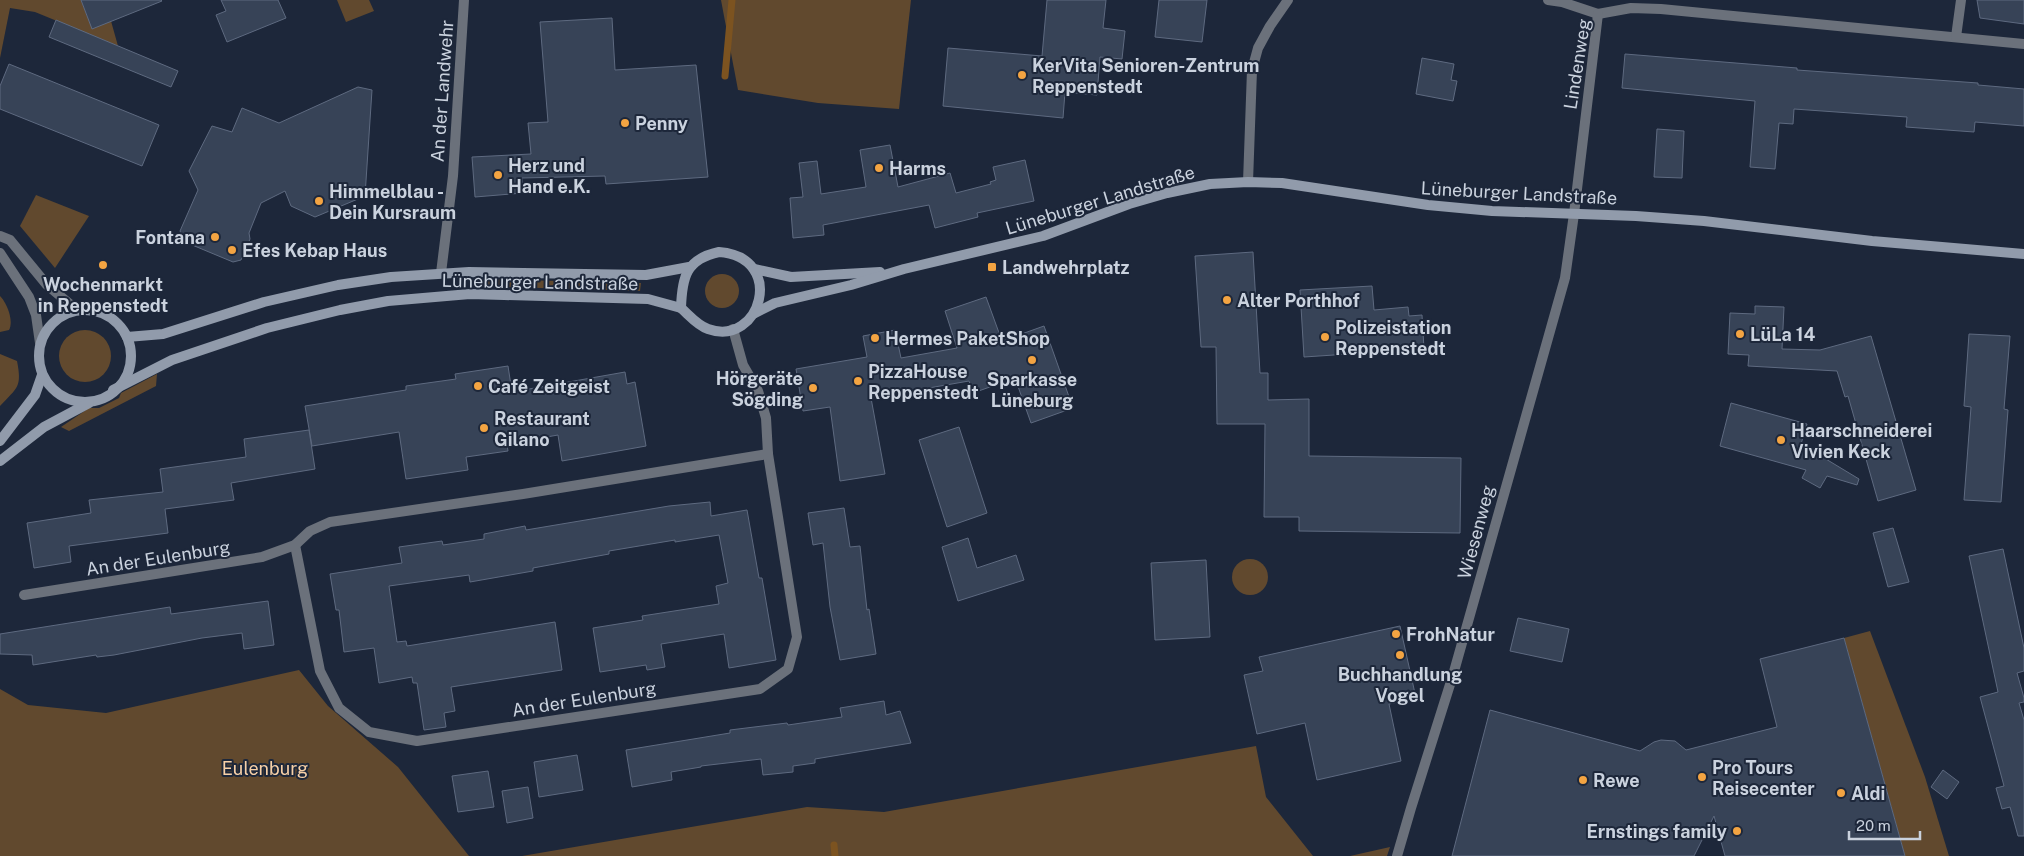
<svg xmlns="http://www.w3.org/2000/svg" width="2024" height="856" font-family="'Public Sans',sans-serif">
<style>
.green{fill:#61492e}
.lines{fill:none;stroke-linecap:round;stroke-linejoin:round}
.stream{stroke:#7c5320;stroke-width:7}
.building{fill:#374357;stroke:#5e6a80}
.minor{stroke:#6b717b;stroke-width:10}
.tertiary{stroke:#6b717b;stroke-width:10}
.secondary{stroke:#919bab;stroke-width:10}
.poi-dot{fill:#f3a442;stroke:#1d273a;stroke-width:2}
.labels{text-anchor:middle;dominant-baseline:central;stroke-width:4;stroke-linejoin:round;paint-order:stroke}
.street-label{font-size:18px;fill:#cad2de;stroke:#1d273a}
.poi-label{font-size:18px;font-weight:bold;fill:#cad2de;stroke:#1d273a;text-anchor:start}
.park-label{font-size:18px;fill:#f7d0a7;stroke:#1d273a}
</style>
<rect width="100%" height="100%" fill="#1d273a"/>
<!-- green -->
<g class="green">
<path d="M0 0H81L88 18 111 21 118 46 35 12 10 8 0 58Z"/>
<path d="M337 0H369L374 11 346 22Z"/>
<path d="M721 0H911L899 109 818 103 738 90Z"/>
<path d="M36 195 89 216 55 268 20 226Z"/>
<circle cx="722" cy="291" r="17"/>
<path d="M474 279 641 283 640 291 475 286Z"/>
<path d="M0 296C7 303 14 321 9 330L0 332Z"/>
<circle cx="85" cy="356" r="26"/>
<path d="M0 354 17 361C22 387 18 387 0 406Z"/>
<path d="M157 374 156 386 69 431 61 427 89 408H99L119 398 121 393Z"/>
<circle cx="1250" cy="577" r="18"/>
<path d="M1870 631 1925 777 1949 856H1905L1844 638Z"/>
<path d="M299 670 328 706 398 767 469 856H0V689L28 705 106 713Z"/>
<path d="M1256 746 1266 797 1313 856H522L807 807 884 812Z"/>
<path d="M1390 847 1387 856H1350Z"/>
</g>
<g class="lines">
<!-- stream -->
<g class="stream">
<path d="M725 76 732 0"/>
<path d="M834 845 835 856"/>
</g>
</g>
<!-- building -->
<g class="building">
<path d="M81 0H161L162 1 92 29Z"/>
<path d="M221 0H278L286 18 227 42 216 15 226 11Z"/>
<path d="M1047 0H1106L1103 28 1125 31 1122 59 1100 57 1097 95 1065 92 1063 118 943 106 948 48 1042 56Z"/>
<path d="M1159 0H1207L1202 42 1155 37Z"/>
<path d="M1977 0H2024V24L1980 18Z"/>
<path d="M612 18 615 70 696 65 708 177 606 184 605 176 522 178 523 193 475 197 472 157 531 154 528 123 548 122 540 22Z"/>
<path d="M56 20 178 71 171 87 49 37Z"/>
<path d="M1625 54 1797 68V70L1978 83V85L2024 89V126L1975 122 1974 132 1906 127 1907 117 1794 109 1793 124 1779 123 1775 169 1750 167 1755 101 1622 88Z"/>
<path d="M1422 58 1454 64 1451 80 1457 81 1453 101 1416 94Z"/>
<path d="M9 64 159 125 142 166 0 109V86Z"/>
<path d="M358 87 372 90 365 196 315 217 291 206 285 191 261 203 249 233 250 239 241 260 233 262 185 242 180 231 198 190 189 171 212 126 232 132 242 108 279 123Z"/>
<path d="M1657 129 1684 131 1682 178 1654 177Z"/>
<path d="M890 145 898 187 950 173 956 193 991 184 990 182 996 180 993 167 1025 160 1034 201 977 213 978 217 935 228 929 205 823 225 824 235 793 238 790 198 803 197 799 163 817 161 821 194 866 187 860 150Z"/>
<path d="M1253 252 1260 373H1268V400L1309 399V456L1461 458 1460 533 1299 531V517H1264L1265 424H1217L1216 347H1201L1195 256Z"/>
<path d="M1372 286 1374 310 1408 307 1409 316 1422 315 1424 349 1304 357 1300 290Z"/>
<path d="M986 297 1002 341 1044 326 1073 408 1031 423 1015 378 973 393 969 381 871 398 885 474 840 481 830 407 803 411 796 369 867 357 863 336 895 330 901 358 957 348 945 311Z"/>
<path d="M1755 306 1784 307 1782 349 1820 350 1871 336 1916 490 1878 501 1848 396 1845 397 1837 371 1748 366 1749 355 1728 354 1730 313 1755 314Z"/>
<path d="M1969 334 2010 336 2004 409 2008 410 2001 502 1964 500 1971 407 1964 406Z"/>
<path d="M508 366 512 392 625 372 627 384 635 382 646 446 562 461 558 435 507 444 508 451 466 457 468 470 406 479 399 432 312 446 305 406 406 390V386L456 379 455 374Z"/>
<path d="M1731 403 1807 424 1801 444 1859 479 1857 485 1827 476 1820 488 1802 478 1806 470 1720 446Z"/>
<path d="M959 427 987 513 947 527 919 440Z"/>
<path d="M309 430 315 469 231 483 234 500 165 509 168 533 69 546 71 562 34 568 27 523 91 513 89 500 163 492 160 469 246 457 244 439Z"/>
<path d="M710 502 711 516 747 510 759 578H762L776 660 729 668 724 634 661 644 665 667 647 670 646 665 600 672 593 628 643 620 642 616 719 604 716 586 728 583 719 535 675 542V540L609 551V554L533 568V571L470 582 469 575 389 586 397 642 406 641 407 646 555 622 562 670 451 687 455 711 444 713 446 727 424 730 417 683H413L412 677 379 683 374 648 344 652 339 610H336L330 574 402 563 399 547 442 541 443 545 484 539V534L525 526 526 530 669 506Z"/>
<path d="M844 508 850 547 860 546 867 610 869 609 876 654 840 660 830 607 823 543 813 545 808 513Z"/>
<path d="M1893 528 1909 582 1888 587 1873 533Z"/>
<path d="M968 538 977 568 1016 555 1024 580 958 601 942 547Z"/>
<path d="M2003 549 2024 648V671L2017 673 2024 698V702L2019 703 2024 720V836H2018L2010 807 2002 809 1996 788 2004 786 1980 697 1998 692 1969 556Z"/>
<path d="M1206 560 1210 637 1155 640 1151 563Z"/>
<path d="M268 601 274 645 244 649 242 633 202 638 114 655 97 657 96 655 33 665 32 655 0 654V634L170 607 171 614Z"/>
<path d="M1518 618 1569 629 1562 662 1510 651Z"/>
<path d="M1400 626 1416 698 1389 704 1401 761 1317 780 1305 723 1257 734 1244 675 1263 671 1259 657Z"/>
<path d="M1844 638 1905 856H1725L1714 816 1694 856H1452L1490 710 1640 751 1654 742 1661 740 1675 741 1686 750 1777 727 1760 659Z"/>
<path d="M884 701 886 715 900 711 911 743 815 759V763L793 766V772L763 775 761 759 701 766V767L671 772 672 780 632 787 626 750 730 733V730L787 723 788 725 842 717 840 708Z"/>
<path d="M577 755 583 790 539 797 534 762Z"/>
<path d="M1943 770 1959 782 1947 799 1931 787Z"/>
<path d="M488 771 494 807 458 812 452 776Z"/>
<path d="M528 787 533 818 507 823 502 791Z"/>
</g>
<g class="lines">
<!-- minor -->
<g class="minor">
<path d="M1548 0 1562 2 1598 14"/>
<path d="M1598 14 1631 8 1661 9 2024 44"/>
<path d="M1956 37 1961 0"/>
<path d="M1248 182 1252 70 1258 48 1270 26 1288 0"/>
<path d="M441 273 453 176 464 0"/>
<path d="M295 545 320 671 339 708 369 732 417 741 760 689 788 669 797 637 768 454"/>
<path d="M24 595 262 557 295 545 310 531 330 522 523 494 768 454 766 418 758 391 743 365 733 329"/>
<path d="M1397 856 1411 808 1453 675 1565 278 1574 214 1598 14"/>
</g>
<!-- tertiary -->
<g class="tertiary">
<path d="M0 236 10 240 47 285 77 310"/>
<path d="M0 253 29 297 36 315 40 343"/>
</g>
<!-- secondary -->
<g class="secondary">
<path d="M719 252C787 257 761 348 708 329 697 325 690 316 681 308 682 277 686 259 719 252Z"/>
<path d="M754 269 791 277 880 272"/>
<circle cx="85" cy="356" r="46"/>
<path d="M755 313 775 303 851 285 904 269 1043 236 1129 204 1167 193 1210 184 1248 182 1282 183 1428 205 1492 211 1636 216 1704 221 1872 241 2024 254"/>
<path d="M127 337 163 334 264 302 338 285 391 277 469 272 646 275 689 267"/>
<path d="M113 390 172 360 267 328 340 310 388 301 470 294 504 295 648 299 681 308"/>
<path d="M0 441 35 395 42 375"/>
<path d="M0 461 44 427 89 403"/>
</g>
</g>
<!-- markers -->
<g class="poi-dot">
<circle cx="1022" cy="75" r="5"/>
<circle cx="625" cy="123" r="5"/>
<circle cx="879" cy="168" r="5"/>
<circle cx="498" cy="175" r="5"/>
<circle cx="319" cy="201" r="5"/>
<circle cx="215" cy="237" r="5"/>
<circle cx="232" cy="250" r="5"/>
<circle cx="103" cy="265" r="5"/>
<rect x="987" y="262" width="10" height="10" rx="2.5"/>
<circle cx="1227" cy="300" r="5"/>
<circle cx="1740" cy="334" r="5"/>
<circle cx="1325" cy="337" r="5"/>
<circle cx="875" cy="338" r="5"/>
<circle cx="1032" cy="360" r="5"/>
<circle cx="858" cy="381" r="5"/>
<circle cx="478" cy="386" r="5"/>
<circle cx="813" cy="388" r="5"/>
<circle cx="484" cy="428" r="5"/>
<circle cx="1781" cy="440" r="5"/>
<circle cx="1396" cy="634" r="5"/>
<circle cx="1400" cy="655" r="5"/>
<circle cx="1702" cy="777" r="5"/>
<circle cx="1583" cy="780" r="5"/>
<circle cx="1841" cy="793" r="5"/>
<circle cx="1737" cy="831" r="5"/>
</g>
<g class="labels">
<!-- street labels -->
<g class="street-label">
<text transform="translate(1577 64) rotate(-81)">Lindenweg</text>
<text transform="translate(442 91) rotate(-86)">An der Landwehr</text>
<text transform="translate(1519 193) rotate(3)">Lüneburger Landstraße</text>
<text transform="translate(1100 200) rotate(-17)">Lüneburger Landstraße</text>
<text transform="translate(540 282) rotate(1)">Lüneburger Landstraße</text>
<text transform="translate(1476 532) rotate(-75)">Wiesenweg</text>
<text transform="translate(158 558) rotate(-9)">An der Eulenburg</text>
<text transform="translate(584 699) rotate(-9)">An der Eulenburg</text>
</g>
<!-- poi labels -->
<g class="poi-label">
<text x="1032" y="65">KerVita Senioren-Zentrum<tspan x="1032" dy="21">Reppenstedt</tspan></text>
<text x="635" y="123">Penny</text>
<text x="508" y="165">Herz und<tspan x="508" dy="21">Hand e.K.</tspan></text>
<text x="889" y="168">Harms</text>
<text x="329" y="191">Himmelblau -<tspan x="329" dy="21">Dein Kursraum</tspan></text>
<text x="205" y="237" text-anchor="end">Fontana</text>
<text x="242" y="250">Efes Kebap Haus</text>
<text x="1002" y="267">Landwehrplatz</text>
<text x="103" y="284" text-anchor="middle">Wochenmarkt<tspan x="103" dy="21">in Reppenstedt</tspan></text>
<text x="1237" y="300">Alter Porthhof</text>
<text x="1335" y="327">Polizeistation<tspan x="1335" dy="21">Reppenstedt</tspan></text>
<text x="1750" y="334">LüLa 14</text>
<text x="885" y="338">Hermes PaketShop</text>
<text x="868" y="371">PizzaHouse<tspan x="868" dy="21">Reppenstedt</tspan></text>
<text x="803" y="378" text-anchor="end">Hörgeräte<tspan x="803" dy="21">Sögding</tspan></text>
<text x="1032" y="379" text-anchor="middle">Sparkasse<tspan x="1032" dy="21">Lüneburg</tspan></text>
<text x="488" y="386">Café Zeitgeist</text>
<text x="494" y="418">Restaurant<tspan x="494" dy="21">Gilano</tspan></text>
<text x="1791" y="430">Haarschneiderei<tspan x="1791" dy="21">Vivien Keck</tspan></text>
<text x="1406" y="634">FrohNatur</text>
<text x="1400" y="674" text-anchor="middle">Buchhandlung<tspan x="1400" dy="21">Vogel</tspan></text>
<text x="1712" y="767">Pro Tours<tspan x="1712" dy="21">Reisecenter</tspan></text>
<text x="1593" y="780">Rewe</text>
<text x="1851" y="793">Aldi</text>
<text x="1727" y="831" text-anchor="end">Ernstings family</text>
</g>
<!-- park labels -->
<g class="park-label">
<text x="265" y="768">Eulenburg</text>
</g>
</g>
<!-- scale -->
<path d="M1849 831v8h71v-8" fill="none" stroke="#cad2de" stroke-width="2.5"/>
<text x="1856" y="831" font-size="15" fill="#cad2de" stroke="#1d273a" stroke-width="4" paint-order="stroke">20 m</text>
</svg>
